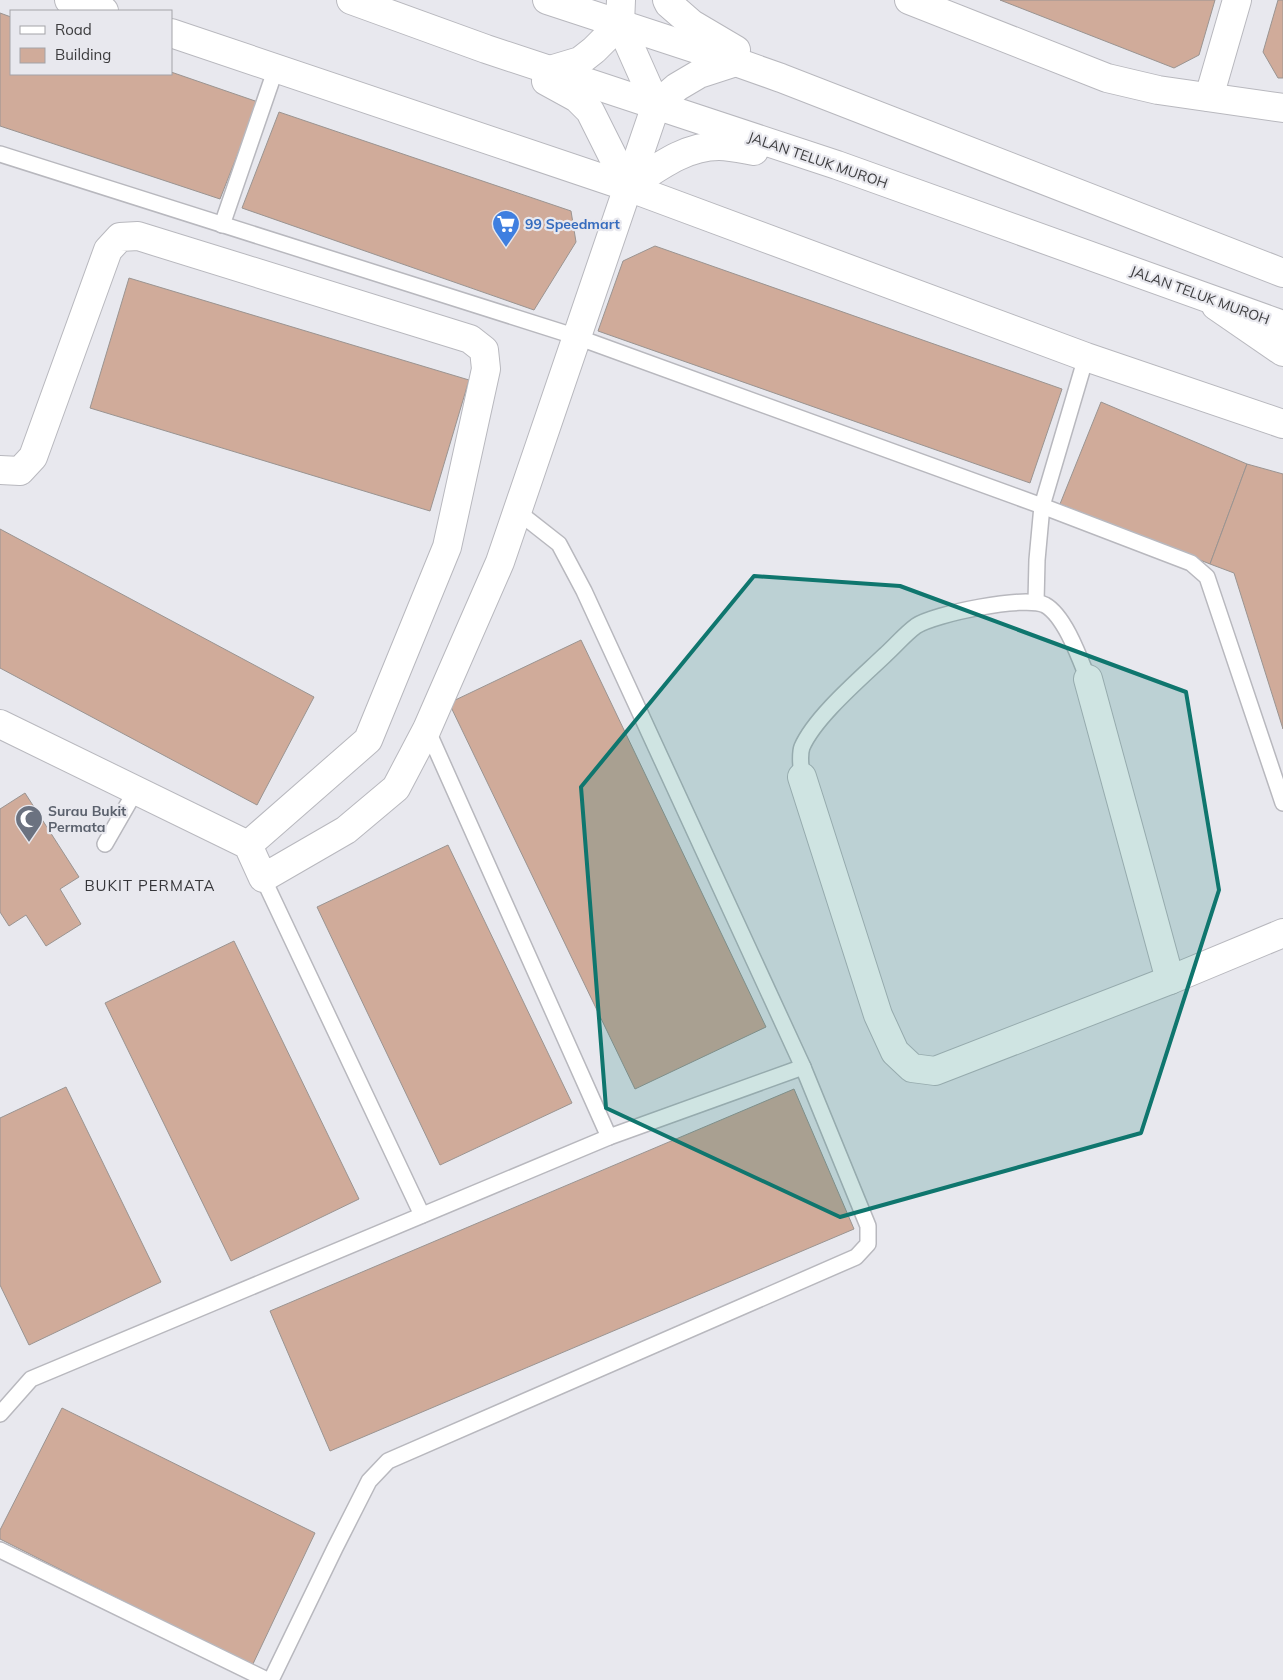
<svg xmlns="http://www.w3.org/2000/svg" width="1283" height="1680" font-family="Mulish,sans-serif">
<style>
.building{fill:#d0ab9a;stroke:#9a9491}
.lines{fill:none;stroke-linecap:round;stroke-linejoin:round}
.lane-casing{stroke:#b8b8be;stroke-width:18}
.street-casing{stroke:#b8b8be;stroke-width:30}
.secondary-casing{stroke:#b8b8be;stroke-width:30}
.lane{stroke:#fff;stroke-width:15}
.street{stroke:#fff;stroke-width:28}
.secondary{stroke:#fff;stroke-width:28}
.marked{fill:#0f766e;fill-opacity:0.2;stroke:#0f766e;stroke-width:4;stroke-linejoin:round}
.labels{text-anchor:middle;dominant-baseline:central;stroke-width:4.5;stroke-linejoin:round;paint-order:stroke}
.street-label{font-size:14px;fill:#3c3c3e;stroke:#e8e8ee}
.shop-label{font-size:14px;font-weight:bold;fill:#366cbe;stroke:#e8e8ee;text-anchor:start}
.worship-label{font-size:14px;font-weight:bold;fill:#5b616d;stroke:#e8e8ee;text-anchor:start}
.neighbourhood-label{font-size:15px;letter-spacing:1px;fill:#353539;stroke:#e8e8ee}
</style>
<rect width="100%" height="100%" fill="#e8e8ee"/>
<!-- building -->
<g class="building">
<path d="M1000 0H1215L1199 55 1174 68Z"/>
<path d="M1278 0H1283V78H1278L1263 52Z"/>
<path d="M0 13 11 17V74H171V72L258 102 220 199 0 126Z"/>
<path d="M279 112 571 211 576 242 534 310 242 208Z"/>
<path d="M655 246 1062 389 1030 483 598 331 623 261Z"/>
<path d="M129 278 469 380 430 511 90 408Z"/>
<path d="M1101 402 1247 464 1210 564 1060 504Z"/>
<path d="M1247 464 1283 474V729L1234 573 1210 564Z"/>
<path d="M0 529 314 697 257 805 0 668Z"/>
<path d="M581 640 766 1027 635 1089 449 703Z"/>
<path d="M25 793 79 877 60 889 81 924 46 946 26 915 9 926 0 912V809Z"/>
<path d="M448 845 572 1103 440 1165 317 907Z"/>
<path d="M234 941 359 1199 231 1261 105 1003Z"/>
<path d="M66 1087 161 1282 29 1345 0 1285V1118Z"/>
<path d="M794 1089 854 1229 330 1451 270 1311Z"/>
<path d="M62 1408 315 1533 252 1666 0 1539V1530Z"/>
</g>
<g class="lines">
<defs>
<g id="lane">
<path d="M0 154 577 337 1042 506 1191 563 1207 577 1283 803"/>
<path d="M222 225 276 68"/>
<path d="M1036 602 1037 560 1042 506 1086 357"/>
<path d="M427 729 609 1137"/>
<path d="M802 777C801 768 799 755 802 747 815 717 861 678 885 655 895 646 905 634 916 626 934 614 1025 595 1045 605 1065 616 1080 659 1088 679"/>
<path d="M105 844 136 790"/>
<path d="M263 878 422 1215"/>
<path d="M0 1414 31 1379 609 1137 803 1067"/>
<path d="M0 1550 267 1680"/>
<path d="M271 1680 335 1548 369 1481 388 1461 856 1257 868 1244V1226L803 1067 584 591 559 544 517 511"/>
</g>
<g id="street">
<path d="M69 0 104 11"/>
<path d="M909 0 1107 78 1158 90 1283 108"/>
<path d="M620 24 621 0"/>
<path d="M171 33 628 187 1086 357 1283 424"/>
<path d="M1209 97 1237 0"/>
<path d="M1216 306 1283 352"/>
<path d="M0 470 20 471 33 457 108 250 120 237 138 236 470 339 484 350 486 369 447 547 368 740 248 845"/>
<path d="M1088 679 1170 980"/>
<path d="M0 724 248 845 263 878 346 830 396 788 427 729 500 562 656 105"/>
<path d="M802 777 878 1015 895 1052 912 1068 935 1071 1170 980 1283 933"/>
</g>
<g id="secondary">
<path d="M351 0 486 49 837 165 1283 325"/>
<path d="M547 0 736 62 781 78 1283 273"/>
<path d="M667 0 669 4 692 24 736 50"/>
<path d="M620 24 656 105"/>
<path d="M550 70 580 61 594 50 620 24"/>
<path d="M546 81 577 98 590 111 628 187C656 169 684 146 719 146 730 146 743 149 754 151"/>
<path d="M656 105 677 87 699 74 736 62"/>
</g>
</defs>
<!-- lane casing -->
<use href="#lane" class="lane-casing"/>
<!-- street casing -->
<use href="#street" class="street-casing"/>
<!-- secondary casing -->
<use href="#secondary" class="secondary-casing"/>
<!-- lane -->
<use href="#lane" class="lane"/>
<!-- street -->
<use href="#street" class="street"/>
<!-- secondary -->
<use href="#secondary" class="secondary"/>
</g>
<!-- marked area -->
<path class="marked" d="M754 576 900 586 1186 692 1219 890 1141 1133 840 1217 606 1108 581 787Z"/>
<!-- icons -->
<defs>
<symbol id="supermarket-pin" viewBox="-11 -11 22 30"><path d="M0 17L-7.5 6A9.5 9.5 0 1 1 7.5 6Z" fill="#3f7fe0" stroke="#e8e8ee"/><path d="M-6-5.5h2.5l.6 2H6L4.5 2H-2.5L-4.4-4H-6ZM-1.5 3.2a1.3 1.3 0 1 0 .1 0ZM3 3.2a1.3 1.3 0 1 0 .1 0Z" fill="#fff"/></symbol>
<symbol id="mosque-pin" viewBox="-11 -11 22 30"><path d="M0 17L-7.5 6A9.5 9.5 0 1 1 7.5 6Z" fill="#6b7280" stroke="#e8e8ee"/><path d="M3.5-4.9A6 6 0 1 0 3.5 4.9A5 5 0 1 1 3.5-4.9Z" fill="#fff"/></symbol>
</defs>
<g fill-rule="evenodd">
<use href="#supermarket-pin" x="490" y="208" width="32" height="43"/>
<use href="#mosque-pin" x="13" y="803" width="32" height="43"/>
</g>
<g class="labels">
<!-- street labels -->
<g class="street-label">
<text transform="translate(818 160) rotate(19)">JALAN TELUK MUROH</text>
<text transform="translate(1200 295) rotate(20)">JALAN TELUK MUROH</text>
</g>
<!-- shop labels -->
<g class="shop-label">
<text x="525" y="224">99 Speedmart</text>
</g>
<!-- worship labels -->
<g class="worship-label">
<text x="48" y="811">Surau Bukit<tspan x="48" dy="16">Permata</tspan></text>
</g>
<!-- neighbourhood labels -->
<g class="neighbourhood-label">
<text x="150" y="885">BUKIT PERMATA</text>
</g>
</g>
<!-- legend -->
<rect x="10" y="10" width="162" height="65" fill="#e8e8ee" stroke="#a3a3a8"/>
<rect x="20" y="26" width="25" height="8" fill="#ffffff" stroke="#a3a3a8"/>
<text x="55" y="35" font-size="15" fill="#3c3c3e">Road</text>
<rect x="20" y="48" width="25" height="15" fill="#d0ab9a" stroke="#a3a3a8"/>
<text x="55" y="60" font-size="15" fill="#3c3c3e">Building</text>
</svg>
